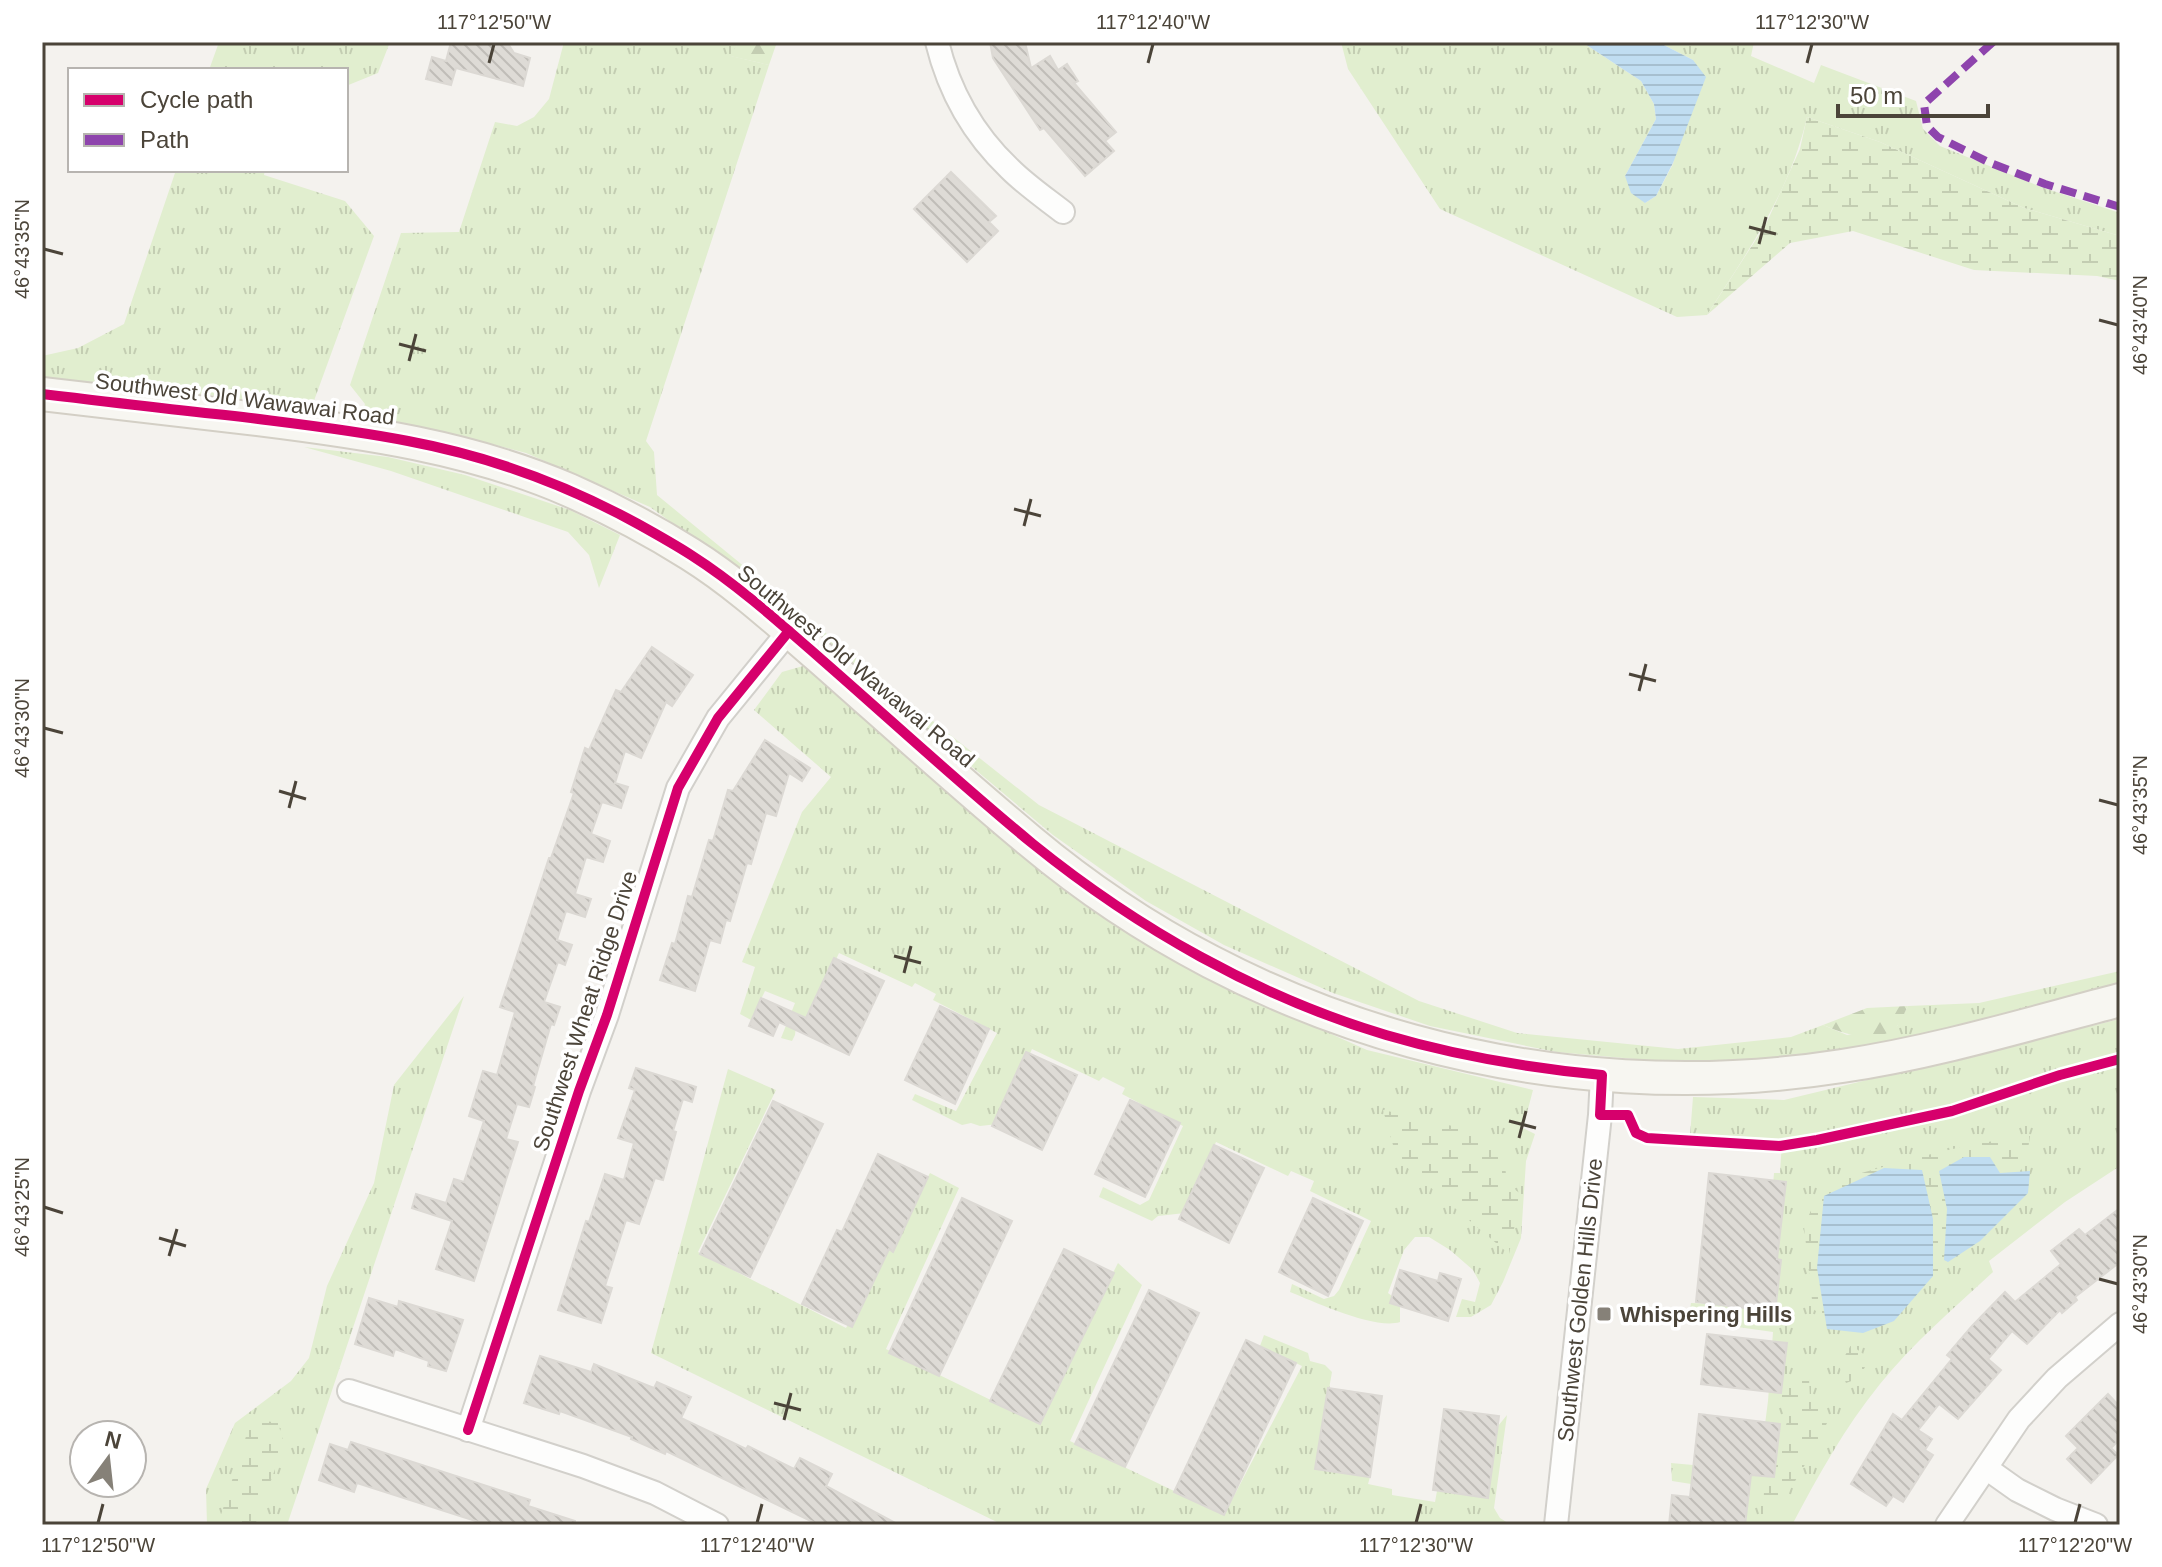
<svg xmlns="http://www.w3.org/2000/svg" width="2162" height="1567" font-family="Arial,sans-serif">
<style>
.grass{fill:url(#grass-tufts)}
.forest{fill:url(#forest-firs)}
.wetland{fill:url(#wetland-marsh)}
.water{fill:url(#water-rules)}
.building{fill:url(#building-back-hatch);stroke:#dcd9d4;stroke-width:2}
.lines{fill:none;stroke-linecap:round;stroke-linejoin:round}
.street-casing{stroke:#d2d0cb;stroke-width:26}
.secondary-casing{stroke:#d3cfc5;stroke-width:36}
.street{stroke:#fdfdfc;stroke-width:22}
.secondary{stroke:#f7f6f1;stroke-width:32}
.quiet{stroke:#8e44ad;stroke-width:8;stroke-dasharray:16 8;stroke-linecap:butt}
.cycleway-casing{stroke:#fff;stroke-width:15}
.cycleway{stroke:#d6006c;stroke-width:10}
.ticks{fill:none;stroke:#4b4439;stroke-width:3}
.poi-dot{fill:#868178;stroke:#fff;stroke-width:3}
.labels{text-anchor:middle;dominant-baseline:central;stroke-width:7;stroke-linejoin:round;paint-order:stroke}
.street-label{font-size:22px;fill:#4b4439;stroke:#fff}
.poi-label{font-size:22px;font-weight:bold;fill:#4b4439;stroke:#fff;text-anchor:start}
.neatline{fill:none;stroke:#4b4439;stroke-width:3}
.ticks-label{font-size:20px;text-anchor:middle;fill:#4b4439}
</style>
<defs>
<pattern id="grass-tufts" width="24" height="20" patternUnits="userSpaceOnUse" patternTransform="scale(2)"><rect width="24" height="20" fill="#e1eecf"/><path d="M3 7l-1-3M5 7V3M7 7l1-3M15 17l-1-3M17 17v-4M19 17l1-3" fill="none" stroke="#c3cdb2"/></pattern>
<pattern id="forest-firs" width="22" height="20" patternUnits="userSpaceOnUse" patternTransform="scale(2)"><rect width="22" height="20" fill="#e1eecf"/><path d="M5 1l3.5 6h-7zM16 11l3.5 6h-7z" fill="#c3cdb2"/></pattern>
<pattern id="wetland-marsh" width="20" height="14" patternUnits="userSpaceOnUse" patternTransform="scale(2)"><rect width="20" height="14" fill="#e1eecf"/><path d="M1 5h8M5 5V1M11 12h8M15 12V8" fill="none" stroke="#c3cdb2"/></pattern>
<pattern id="water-rules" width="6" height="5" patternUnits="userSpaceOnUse" patternTransform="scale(2)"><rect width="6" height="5" fill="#c0ddf1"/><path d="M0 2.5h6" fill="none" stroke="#a6bfcf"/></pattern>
<pattern id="building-back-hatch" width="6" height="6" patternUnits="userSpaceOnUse" patternTransform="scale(2)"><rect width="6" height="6" fill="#dedbd6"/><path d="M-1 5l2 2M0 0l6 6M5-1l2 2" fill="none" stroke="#c0bdb8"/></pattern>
</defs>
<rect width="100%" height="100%" fill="#f4f2ee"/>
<!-- grass -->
<g class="grass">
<path d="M219 42H390L378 73 346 86V70H209Z"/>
<path d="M564 42H739L731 56 769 65 646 441 654 452 657 495 939 726 1039 805 1419 1001 1517 1033 1678 1049 1791 1037 1823 1025 1847 1035 1897 1026 1908 1006 1979 1003 2120 971V986L1920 1036 1797 1058 1680 1063 1556 1052 1430 1026 1333 993 1224 945 1146 901 1053 835 739 571 650 507 526 453 441 431 361 415 365 404 350 385 401 233 459 232 495 122 517 126 534 117 549 99Z"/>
<path d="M1341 42H1582L1641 81 1654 104 1656 119 1625 176 1645 203 1656 196 1673 164 1693 60 1658 42H1754L1751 56 1814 83 1821 65 1916 101 1923 129 1940 146 2044 188 2120 213V236L2024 208 1880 142 1807 117C1790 192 1748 251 1707 315L1677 317 1440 209 1348 69Z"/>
<path d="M176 170H265L264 175 345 201 374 236 311 409 163 389 42 379V356L78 348 124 324Z"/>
<path d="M304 447 388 457 465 475 570 510 620 535 599 588 589 555 568 532 391 471Z"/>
<path d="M803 666 1109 917 1246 996 1367 1050 1533 1090 1523 1128 1535 1134 1526 1161 1521 1238 1503 1282 1491 1305 1471 1317H1456L1462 1299 1475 1302 1480 1283 1473 1270 1450 1250 1429 1237H1415L1404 1250 1388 1293 1392 1296 1390 1303 1400 1306V1322C1375 1330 1315 1302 1290 1292L1292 1284 1324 1299 1334 1296 1339 1290 1371 1221 1310 1191 1314 1181 1291 1171 1288 1176 1216 1142 1185 1213 1158 1216 1152 1221 1099 1197 1103 1187 1140 1205 1149 1200 1183 1126 1122 1094 1125 1088 1103 1077 1099 1081 1032 1049 998 1124 980 1126 971 1123 962 1125 912 1100 915 1094 956 1111 997 1033 933 1000 936 994 915 983 912 987 839 953 806 1024 796 1026 795 1035 792 1041 781 1038 795 1003 765 991 751 1020 740 1014 755 967 742 962 802 812 831 777 754 710 782 672Z"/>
<path d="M464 996 287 1525H207L206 1489 235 1423 291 1381 309 1358 327 1286 374 1183 394 1085Z"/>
<path d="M2120 1019V1166L2065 1202 1989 1261 1993 1272C1954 1308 1913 1343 1880 1384 1845 1427 1818 1476 1792 1525H1738L1742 1492 1672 1481 1671 1463 1759 1471 1768 1401 1773 1332 1688 1320 1691 1303 1763 1306 1774 1173H1780L1782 1141 1690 1136 1693 1097 1784 1100Z"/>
<path d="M728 1069 776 1090 698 1252 846 1328 930 1173 959 1188 886 1349 1036 1422 1118 1263 1142 1285 1070 1441 1224 1515 1302 1366 1260 1346 1264 1335 1308 1353 1310 1361 1325 1365 1332 1372 1315 1469 1370 1477 1368 1484 1392 1489V1495L1435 1502 1437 1491 1480 1497 1498 1426 1507 1415 1494 1508 1500 1518 1511 1525H1003L651 1353Z"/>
</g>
<!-- forest -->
<g class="forest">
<path d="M739 42H777L769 65 730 56Z"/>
<path d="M1908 1006C1904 1013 1901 1023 1895 1028 1874 1045 1845 1034 1823 1025L1867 1008Z"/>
</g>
<!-- wetland -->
<g class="wetland">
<path d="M1807 117 1880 142 2024 208 2120 236V281L2097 276 1974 270 1853 231 1790 243 1707 315 1766 224 1800 149Z"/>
<path d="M1383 1110 1474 1131 1504 1156 1507 1184 1521 1194 1509 1254 1397 1159Z"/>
<path d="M2030 1136 2026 1162 1979 1232 1936 1281 1879 1319 1845 1331 1813 1309 1804 1226 1823 1184C1891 1165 1960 1143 2030 1136Z"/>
<path d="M1851 1345 1869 1358C1864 1370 1860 1379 1846 1383L1839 1366Z"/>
<path d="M1797 1372 1809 1379 1810 1398 1829 1419 1812 1453 1780 1506 1763 1518 1764 1491 1788 1419C1776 1401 1775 1380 1797 1372Z"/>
<path d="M260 1420 278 1423 284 1444 255 1525H222L220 1518 249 1427Z"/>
</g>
<!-- water -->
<g class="water">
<path d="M1582 42H1658L1693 60 1706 77 1673 163 1656 196 1645 203 1631 193 1625 176 1656 119 1654 104 1641 81Z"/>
<path d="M1964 1157H1990L2000 1173 2030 1171 2028 1193 1980 1241 1948 1262 1944 1260 1947 1209 1939 1171Z"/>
<path d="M1884 1168 1922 1170 1933 1219V1276L1894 1321 1863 1333 1827 1329 1817 1268 1824 1196Z"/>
</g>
<!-- building -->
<g class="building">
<path d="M451 42H507L514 53 530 58 523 86 456 68 451 85 426 79 432 57 446 61Z"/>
<path d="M990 42H1025L1031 68 1050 56 1058 70 1067 64 1078 81 1074 83 1116 132 1105 141 1114 151 1085 176 1044 128 1040 130 993 58Z"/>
<path d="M951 172 996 216 989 222 998 231 967 262 914 209Z"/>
<path d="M652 647 693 675 672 706 666 702 641 758 625 751 615 783 628 787 621 808 602 802 591 834 610 841 603 862 586 857 575 894 591 899 585 917 566 911 557 940 572 945 565 965 558 962 544 1002 560 1007 554 1025 551 1024 533 1086 535 1087 529 1107 517 1104 506 1139 518 1142 474 1281 436 1269 452 1221 412 1208 416 1194 446 1203 454 1179 464 1182 484 1121 469 1116 483 1071 497 1075 515 1012 500 1007 549 858H551L574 793 571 792 585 748 589 750 616 690 621 692Z"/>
<path d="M765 740 810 768 802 781 789 773 776 816 766 813 751 864 747 863 730 921 726 920 720 943 710 940 695 991 660 980 672 943 675 944 688 896 692 897 709 840 713 841 728 790 733 791Z"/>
<path d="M834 958 884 981 849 1055 779 1022 773 1036 749 1026 761 998 806 1018Z"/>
<path d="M940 1006 989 1029 955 1104 905 1080Z"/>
<path d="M1026 1052 1077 1075 1042 1150 992 1126Z"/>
<path d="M636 1068 696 1087 692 1102 683 1099 673 1131 676 1132 663 1180 655 1178 639 1224 626 1220 605 1286 612 1288 601 1323 558 1310 586 1221 589 1222 605 1174 624 1180 634 1143 618 1138 635 1090 629 1088Z"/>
<path d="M1130 1100 1180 1123 1145 1197 1095 1174Z"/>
<path d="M773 1101 823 1124 750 1277 700 1254Z"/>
<path d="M1214 1145 1264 1168 1229 1243 1179 1219Z"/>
<path d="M878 1154 928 1177 893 1252 889 1249 852 1327 802 1304 837 1230 842 1232Z"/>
<path d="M1709 1173 1786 1182 1777 1259 1781 1260 1775 1312 1696 1302Z"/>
<path d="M962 1198 1012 1221 939 1376 889 1353Z"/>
<path d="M1313 1198 1363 1221 1328 1296 1279 1272Z"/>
<path d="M2120 1208V1262L2075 1297 2077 1300 2062 1313 2060 1310 2027 1344 2012 1331 1988 1359 2001 1370 1958 1419 1939 1404 1918 1430 1932 1439 1925 1450 1933 1455 1903 1502 1893 1496 1886 1506 1851 1484 1893 1414 1902 1420 1952 1359 1947 1355 1972 1326 2005 1292 2015 1302 2061 1264 2051 1251 2079 1229 2085 1235Z"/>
<path d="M1064 1249 1114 1273 1040 1424 990 1401Z"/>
<path d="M1400 1270 1438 1281 1440 1273 1461 1279 1448 1321 1390 1303Z"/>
<path d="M1149 1290 1199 1313 1125 1467 1075 1444Z"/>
<path d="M369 1298 398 1307 399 1301 463 1320 446 1371 428 1366 429 1361 395 1349 393 1356 355 1344Z"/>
<path d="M1707 1334 1787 1343 1781 1393 1701 1384Z"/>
<path d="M1246 1340 1296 1363 1224 1515 1174 1492Z"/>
<path d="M540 1356 591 1372 594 1364 654 1388 657 1382 691 1397 681 1418 746 1449 748 1446 794 1469 800 1458 832 1474 826 1486 899 1525H819L666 1451 665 1454 631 1439 632 1437 560 1411 559 1414 524 1403Z"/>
<path d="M1328 1388 1382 1396 1370 1477 1315 1469Z"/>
<path d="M2108 1394 2120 1407V1439L2111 1448 2118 1455 2091 1483 2067 1459 2078 1448 2066 1436Z"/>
<path d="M1444 1409 1499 1416 1488 1498 1433 1490Z"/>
<path d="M1699 1414 1780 1424 1774 1477 1751 1475 1745 1525H1669L1672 1495 1690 1497Z"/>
<path d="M351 1442 530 1500 528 1506 575 1521V1525H488L357 1483 354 1492 319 1480 330 1444 348 1450Z"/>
</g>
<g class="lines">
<defs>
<g id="street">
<path d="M937 42C949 91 973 134 1010 169 1026 185 1045 198 1063 212"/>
<path d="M349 1391 583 1466 655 1493 717 1525"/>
<path d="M468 1430 579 1091 607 1015 678 788 718 718 789 631"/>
<path d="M1986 1468 2017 1490 2055 1509 2096 1525"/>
<path d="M1556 1525 1600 1115 1602 1075"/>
<path d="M1947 1525 2019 1419 2057 1378 2120 1324"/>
</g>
<path id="secondary" d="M42 394C114 402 186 411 258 419 363 432 470 447 569 490 610 508 652 530 690 554 738 584 781 624 824 661 892 721 960 783 1030 841 1254 1029 1553 1111 1842 1066 1936 1052 2028 1024 2120 1000"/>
</defs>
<!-- street casing -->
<use href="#street" class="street-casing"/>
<!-- secondary casing -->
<use href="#secondary" class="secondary-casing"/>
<!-- street -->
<use href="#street" class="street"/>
<!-- secondary -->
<use href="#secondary" class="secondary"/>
<!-- quiet -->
<path class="quiet" d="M1993 42 1924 104 1927 126 1938 137 1988 162 2045 184 2120 207"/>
<defs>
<g id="cycleway">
<path d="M42 394C109 402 176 410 243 417 298 424 353 430 408 441 488 456 567 485 638 524 656 534 674 544 691 555 738 585 780 623 821 659 892 721 961 785 1033 844 1137 928 1258 997 1386 1035 1457 1056 1529 1068 1602 1075L1600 1115H1628L1636 1133 1647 1138 1780 1146 1817 1140 1952 1111 2060 1075 2120 1059"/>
<path d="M468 1430 579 1091 607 1015 678 788 718 718 789 631"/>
</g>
</defs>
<!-- cycleway casing -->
<use href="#cycleway" class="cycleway-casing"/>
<!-- cycleway -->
<use href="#cycleway" class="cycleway"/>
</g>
<!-- ticks -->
<path class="ticks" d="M489 63 494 44M1148 63 1153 44M1807 63 1812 44M1749 227 1776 234M1759 244 1766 217M44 249 63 254M2099 320 2118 325M399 344 426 351M409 361 416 334M1014 509 1041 516M1024 526 1031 499M1629 674 1656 681M1639 691 1646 664M44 728 63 733M279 791 306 799M2099 800 2118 805M289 808 296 781M894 956 921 963M904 973 911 946M1509 1121 1536 1128M1519 1138 1526 1111M44 1207 63 1213M159 1238 186 1246M169 1256 177 1229M2099 1279 2118 1284M774 1403 801 1410M784 1420 791 1393M98 1523 103 1504M757 1523 762 1504M1416 1523 1421 1504M2075 1523 2080 1504"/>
<!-- markers -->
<rect class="poi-dot" x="1596" y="1306" width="16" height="16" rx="4"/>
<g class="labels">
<!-- street labels -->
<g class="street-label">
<text transform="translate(245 399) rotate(7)">Southwest Old Wawawai Road</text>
<text transform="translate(856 666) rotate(40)">Southwest Old Wawawai Road</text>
<text transform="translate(585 1011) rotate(-72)">Southwest Wheat Ridge Drive</text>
<text transform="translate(1580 1300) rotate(-84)">Southwest Golden Hills Drive</text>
</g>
<!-- poi labels -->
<g class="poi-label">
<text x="1620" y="1314">Whispering Hills</text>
</g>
</g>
<!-- border -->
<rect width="2162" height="1567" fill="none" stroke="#ffffff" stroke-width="88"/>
<!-- legend -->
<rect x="68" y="68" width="280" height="104" fill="#ffffff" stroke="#b7b4b0" stroke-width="2"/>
<rect x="84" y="94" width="40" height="12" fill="#d6006c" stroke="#b7b4b0" stroke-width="2"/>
<text x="140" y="108" font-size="24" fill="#4b4439">Cycle path</text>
<rect x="84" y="134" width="40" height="12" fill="#8e44ad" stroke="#b7b4b0" stroke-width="2"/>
<text x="140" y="148" font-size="24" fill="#4b4439">Path</text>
<!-- north arrow -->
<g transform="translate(108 1459) rotate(15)"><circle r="38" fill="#ffffff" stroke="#b7b4b0" stroke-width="2"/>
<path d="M0-6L14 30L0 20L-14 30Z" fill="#868178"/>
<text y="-12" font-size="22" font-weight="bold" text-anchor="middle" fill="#4b4439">N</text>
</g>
<!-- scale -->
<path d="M1838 104v12h150v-12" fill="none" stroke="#4b4439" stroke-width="4"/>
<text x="1850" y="104" font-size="24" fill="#4b4439" stroke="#ffffff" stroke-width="6" paint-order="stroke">50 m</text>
<rect x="44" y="44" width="2074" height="1479" class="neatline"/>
<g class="ticks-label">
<text x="494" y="29">117°12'50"W</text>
<text x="1153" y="29">117°12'40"W</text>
<text x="1812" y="29">117°12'30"W</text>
<text transform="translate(22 249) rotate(-90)" y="7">46°43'35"N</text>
<text transform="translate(2140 325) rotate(-90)" y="7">46°43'40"N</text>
<text transform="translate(22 728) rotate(-90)" y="7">46°43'30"N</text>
<text transform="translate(2140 805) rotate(-90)" y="7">46°43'35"N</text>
<text transform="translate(22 1207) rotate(-90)" y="7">46°43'25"N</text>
<text transform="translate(2140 1284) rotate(-90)" y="7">46°43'30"N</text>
<text x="98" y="1552">117°12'50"W</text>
<text x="757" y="1552">117°12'40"W</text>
<text x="1416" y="1552">117°12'30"W</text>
<text x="2075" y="1552">117°12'20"W</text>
</g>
</svg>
